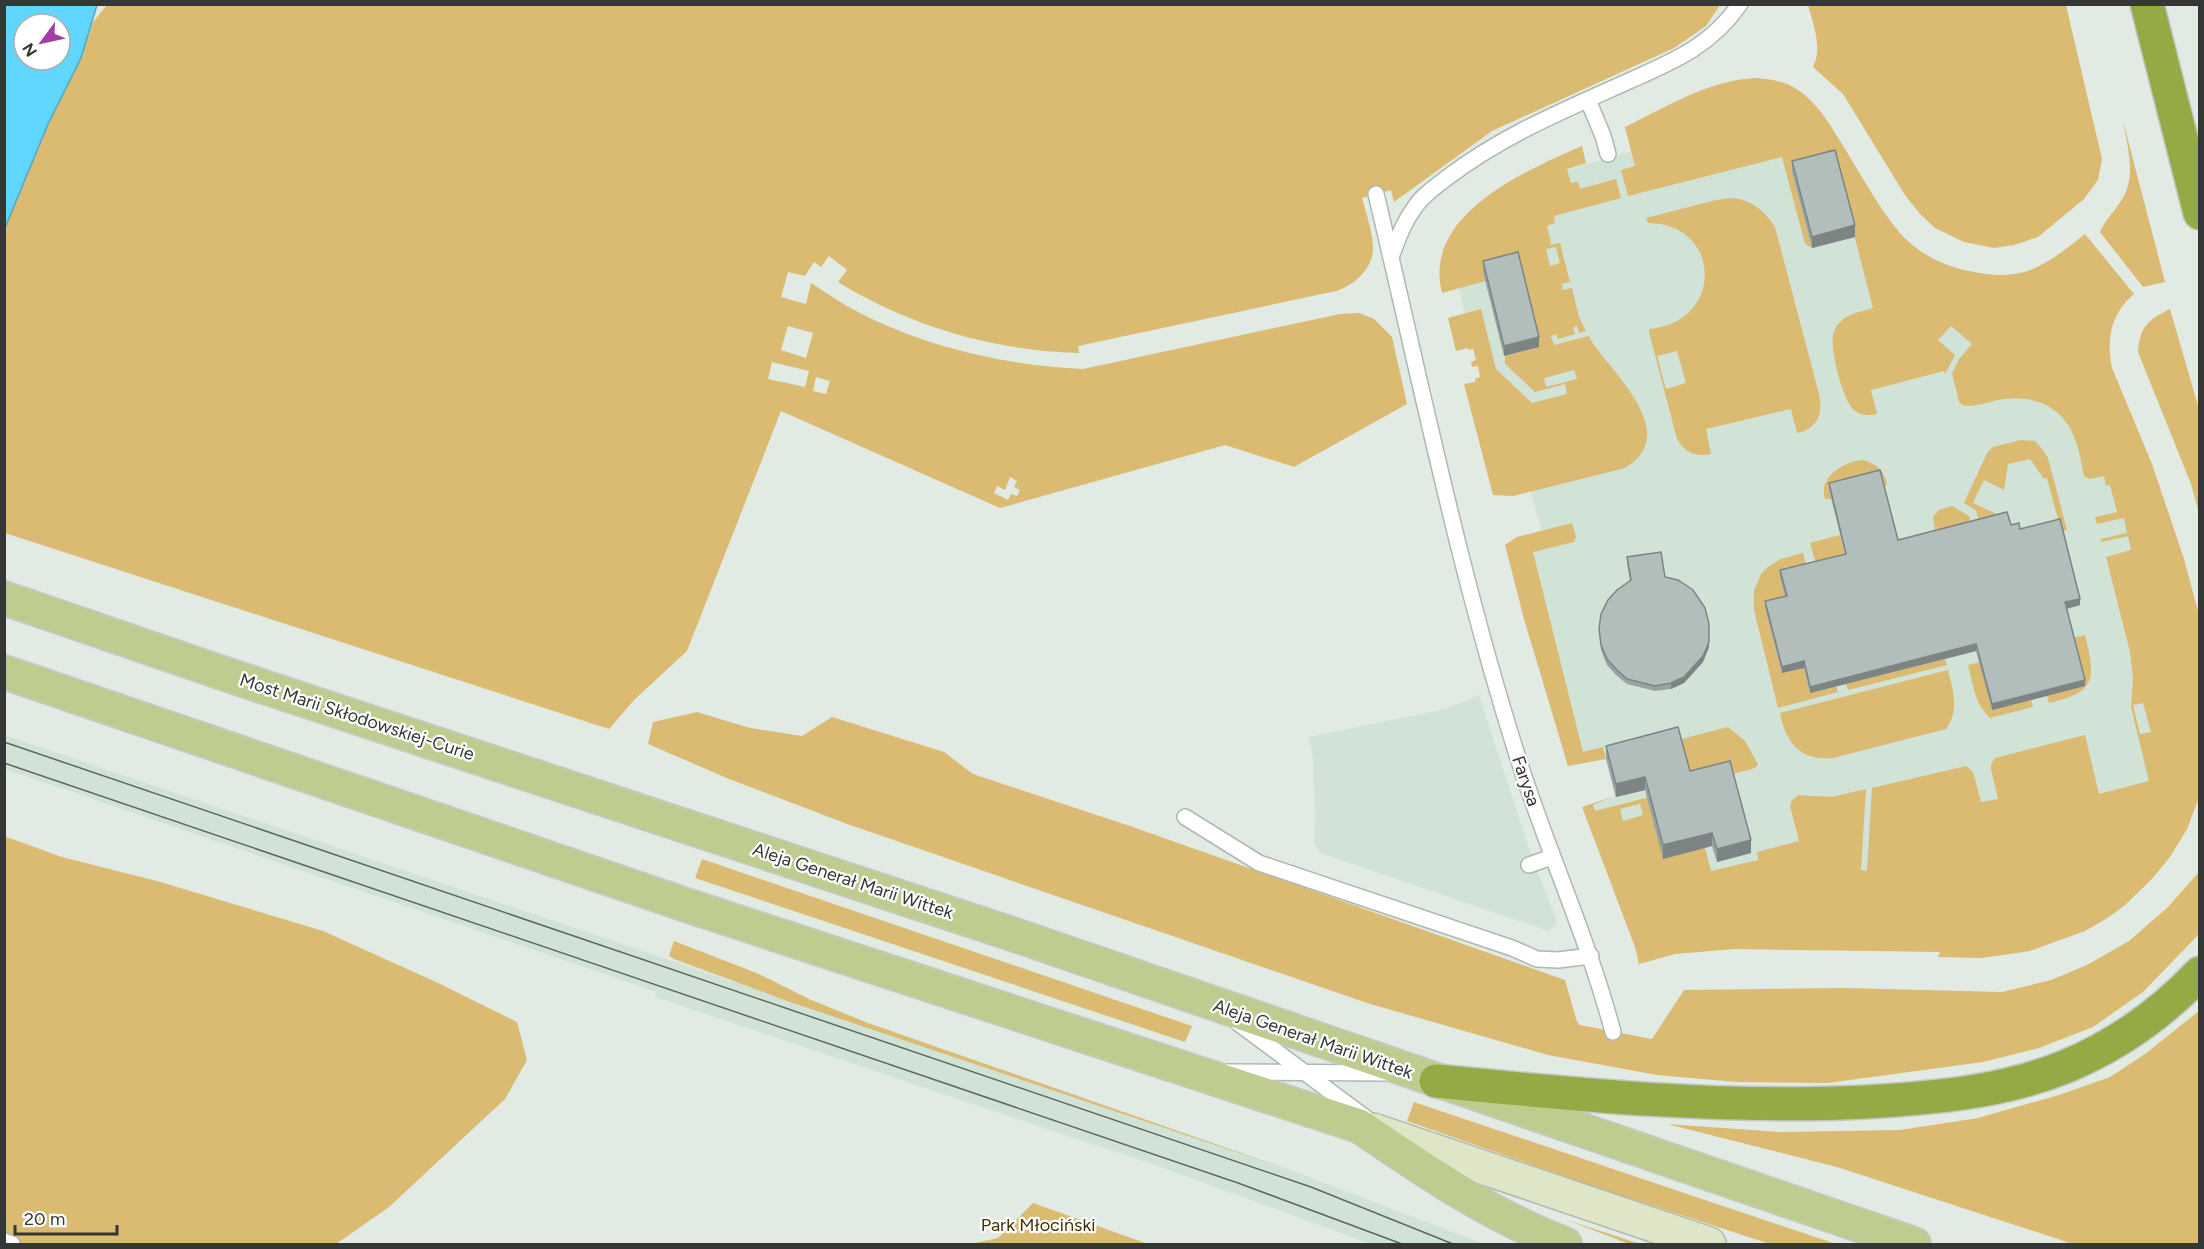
<svg xmlns="http://www.w3.org/2000/svg" width="2204" height="1249" font-family="Figtree,sans-serif">
<style>
.built{fill:#d1e2d6}
.green{fill:#dbba72;fill-rule:evenodd}
.water{fill:#60d6fe;stroke:#53a6c2;stroke-width:1.5;fill-rule:evenodd}
.lines{fill:none;stroke-linecap:round;stroke-linejoin:round}
.lane-casing{stroke:#aeb8b1;stroke-width:18}
.secondary-casing{stroke:#aeb8b1;stroke-width:36}
.primary-casing{stroke:#c6c7c6;stroke-width:36}
.highway-casing{stroke:#c6c7c6;stroke-width:36}
.lane{stroke:#fff;stroke-width:15}
.secondary{stroke:#dfe6c7;stroke-width:33}
.primary{stroke:#bfcc8f;stroke-width:33}
.highway{stroke:#94aa45;stroke-width:33}
.tram{stroke:#616663;stroke-width:1.5}
.wall{fill:#98a3a2}
.shaded-wall{fill:#7c8584}
.building{fill:#b1bebc;stroke:#7c8584;stroke-width:1.5}
.labels{text-anchor:middle;dominant-baseline:central;stroke-width:4.5;stroke-linejoin:round;paint-order:stroke}
.street-label{font-size:18px;fill:#343735;stroke:#fff}
.park-label{font-size:18px;fill:#423209;stroke:#fff}
</style>
<rect width="100%" height="100%" fill="#e1ebe4"/>
<!-- built -->
<g class="built">
<path d="M1776 99 1912 259 2005 297 2117 480 2190 764 2144 828 1911 879 1627 903 1593 805 1615 797 1606 757 1578 763 1518 538 1542 531 1531 492 1494 428 1452 263 1567 169 1631 152 1649 132Z"/>
<path d="M1479 695 1529 849 1557 922 1549 931 1320 853 1314 843 1315 816 1313 757 1309 737 1445 709Z"/>
<path d="M4 735 1293 1171 1484 1244H1371L1155 1165 655 997 657 992 5 769Z"/>
</g>
<!-- green -->
<g class="green">
<path d="M1907 4V6L2066 5 2102 159 2098 180 2084 199 2038 237 2014 245 1994 248 1964 242 1935 228 1920 214 1905 195 1843 94 1813 67C1823 48 1813 24 1808 5Z"/>
<path d="M107 5H1720L1706 26 1674 48 1492 131 1394 202 1391 190 1362 198C1366 213 1372 230 1373 245 1375 267 1355 285 1336 291L1078 346 1079 353C995 351 909 326 838 282L847 270 829 256 821 267 814 262 805 276 788 272 781 297 806 304 811 283C827 293 842 304 858 312 927 348 1006 365 1083 369L1340 314 1359 313 1374 319 1392 337 1407 404 1294 467 1225 445 1000 508 781 411 687 651 634 700 609 729 5 533V228L48 124 81 58 93 22ZM788 326 813 333 806 358 781 350ZM772 362 809 371 805 387 768 379ZM816 377 830 381 826 394 813 391ZM1010 477 1017 481 1014 487 1020 490 1017 496 1011 494 1008 500 994 493 997 486 1005 490Z"/>
<path d="M1756 78C1769 79 1784 81 1795 88 1817 102 1829 123 1842 144 1860 173 1877 205 1899 232 1917 253 1943 266 1969 271 2024 283 2043 267 2085 234L2134 294C2111 313 2106 340 2112 368L2152 464 2184 559 2198 611 2199 798 2187 829 2170 857 2151 880 2124 906 2106 919 2085 931 2030 951 1982 958 1938 957 1940 952 1735 949 1675 954 1639 964 1635 947 1582 807 1615 796 1593 805 1595 811 1677 790 1666 743 1728 727 1745 741 1758 764 1755 768 1730 775 1700 828 1711 871 1758 860 1757 852 1799 841 1790 806 1792 800 1799 795 1831 797 1866 789 1861 870 1867 871 1872 788 1966 766 1973 772 1981 802 1998 799 1991 769V764L1995 758 2085 735 2099 794 2149 781 2131 707 2133 678 2130 652 2106 557 2131 550 2128 536 2101 542V539L2127 533 2124 518 2097 524 2095 517 2117 512 2110 485 2106 486 2104 476 2089 479 2084 476C2081 464 2080 451 2075 439 2062 402 2025 392 1990 402 1979 404 1968 410 1959 402L1952 373 1960 358 1972 344 1951 326 1938 340 1955 355 1945 374 1944 371 1871 390 1877 414C1869 416 1861 416 1854 410 1843 401 1830 350 1833 335 1834 331 1836 326 1839 323 1848 313 1861 312 1873 308L1835 161 1792 172 1812 248 1805 244 1782 157 1628 196 1621 170 1635 166 1625 127C1666 107 1709 80 1756 78ZM2143 703 2151 732 2140 734 2133 705ZM1640 804 1643 815 1623 821 1620 809Z"/>
<path d="M2123 121 2165 282 2143 287 2100 232C2106 218 2117 209 2124 196 2136 173 2127 145 2123 121Z"/>
<path d="M1582 146 1586 163 1567 169 1571 183 1578 182 1580 189 1616 179 1621 198 1554 216 1555 223 1547 226 1551 242 1550 245 1560 243 1570 282 1562 284 1563 290 1572 288 1579 317 1586 331 1579 333 1577 326 1573 328 1575 334 1558 339 1556 334 1551 336 1554 345 1589 336C1590 341 1597 348 1601 354 1624 384 1677 437 1625 468L1513 496 1493 495 1464 384 1475 382V379L1480 377 1478 366 1472 367 1471 362 1476 360 1473 349 1468 350 1467 348 1456 351 1448 318 1481 309 1496 369 1532 403 1567 394 1565 384 1535 392 1505 364V356L1539 347 1502 344 1499 337 1535 327 1485 281 1442 293C1422 214 1525 171 1582 146ZM1556 247 1560 263 1550 266 1546 249ZM1574 370 1577 379 1546 387 1544 378Z"/>
<path d="M1732 198C1752 200 1764 210 1775 227L1819 394C1823 413 1818 429 1797 433L1791 409 1706 429 1711 454C1695 457 1686 453 1677 439L1649 332V329C1725 323 1722 223 1648 223L1646 218 1716 200ZM1677 351 1686 383 1666 389 1657 356Z"/>
<path d="M2170 309 2199 409V513L2191 484 2138 352C2140 326 2148 320 2170 309Z"/>
<path d="M2021 440 2035 441 2043 450 2048 458 2067 530 2061 531 2047 478 2044 479 2030 459 2008 464 2004 490 1984 480 1973 503 2007 519 1980 526 1976 510 1964 503 1987 453 1993 447Z"/>
<path d="M1863 460C1875 463 1884 470 1887 483L1886 486 1829 490 1831 499H1825C1818 476 1844 462 1863 460Z"/>
<path d="M1952 506 1969 516 1972 528 1936 538 1933 517 1939 510Z"/>
<path d="M1572 523 1576 537 1574 542 1533 552 1583 752 1603 747 1606 759 1568 766 1524 619 1505 545 1517 537Z"/>
<path d="M1840 535 1846 560 1817 568 1810 543Z"/>
<path d="M1803 553 1807 570 1787 603 1765 608 1782 673 1804 668 1810 693 1836 686 1838 692 1778 708 1754 610V591L1761 574 1768 567 1781 559Z"/>
<path d="M2085 635C2096 680 2096 692 2049 703L2034 648Z"/>
<path d="M2019 652 2033 707 1990 718C1975 704 1973 685 1968 665Z"/>
<path d="M1945 659 1947 665 1848 690 1846 684Z"/>
<path d="M1948 670C1953 691 1960 710 1946 729L1833 758C1800 761 1786 743 1780 713Z"/>
<path d="M697 712 750 728 802 736 832 717 944 752 973 774 1130 826 1565 980 1577 1022 1580 1025 1652 1039 1684 990 1845 988 2002 992 2051 980 2087 965 2129 941 2168 907 2199 872V934L2143 992 2093 1027 2039 1048 1983 1062 1828 1083 1737 1082 1657 1075 1548 1055 1367 1003 850 825 729 779 648 744 653 722Z"/>
<path d="M4 836 62 857 157 881 323 931 436 982 517 1022 527 1060 505 1099 389 1207 336 1244H5Z"/>
<path d="M702 859 1192 1026 1185 1042 695 878Z"/>
<path d="M674 941 759 974 809 999 868 1023 1293 1171 790 1002 674 959 669 956Z"/>
<path d="M2199 1011V1244H2073L1837 1167 1667 1124 1781 1132 1900 1130 1978 1118 2059 1095 2110 1077 2145 1054Z"/>
<path d="M1414 1102 1836 1244H1770L1604 1190 1407 1121Z"/>
<path d="M1033 1203 1148 1244H970L998 1238Z"/>
<path d="M1567 1220 1640 1244H1629Z"/>
</g>
<!-- water -->
<path class="water" d="M5 4 97 5 81 58 48 124 5 228ZM24 24H60V60H24Z"/>
<g class="lines">
<defs>
<g id="lane">
<path d="M1588 100 1603 136 1608 154"/>
<path d="M1376 194C1421 382 1459 573 1518 758 1547 850 1588 938 1613 1032"/>
<path d="M1391 257C1398 239 1403 223 1415 207 1423 195 1436 186 1448 177 1503 135 1567 109 1629 81 1674 61 1711 46 1740 4"/>
<path d="M1185 817 1259 863 1512 948 1537 959 1558 960 1591 956"/>
<path d="M1529 865 1552 857"/>
<path d="M1238 1023 1366 1118"/>
<path d="M1227 1072 1386 1073"/>
<path d="M4 1241 12 1244"/>
</g>
<path id="secondary" d="M1373 1130 1709 1244"/>
<g id="primary">
<path d="M4 598 231 676 1018 936 1914 1244"/>
<path d="M4 672 686 905 1359 1126C1425 1171 1491 1216 1565 1244"/>
</g>
<g id="highway">
<path d="M2147 4 2200 213"/>
<path d="M1436 1081C1579 1095 1722 1109 1866 1102 1934 1098 2004 1092 2067 1066 2117 1045 2162 1013 2200 973"/>
</g>
</defs>
<!-- lane casing -->
<use href="#lane" class="lane-casing"/>
<!-- secondary casing -->
<use href="#secondary" class="secondary-casing"/>
<!-- primary casing -->
<use href="#primary" class="primary-casing"/>
<!-- highway casing -->
<use href="#highway" class="highway-casing"/>
<!-- lane -->
<use href="#lane" class="lane"/>
<!-- secondary -->
<use href="#secondary" class="secondary"/>
<!-- primary -->
<use href="#primary" class="primary"/>
<!-- highway -->
<use href="#highway" class="highway"/>
<!-- tram -->
<g class="tram">
<path d="M4 742 1311 1187 1453 1244"/>
<path d="M4 763 1238 1183 1402 1244"/>
</g>
</g>
<!-- wall -->
<g class="wall">
<path d="M1792 161 1855 237 1812 248 1792 172Z"/>
<path d="M1483 261 1539 347 1504 356 1483 272Z"/>
<path d="M1829 483 1898 540 2011 525 2020 529 2080 605 2067 609 2085 686 1992 710 1976 651 1810 693 1804 668 1782 673 1765 608V601L1785 596 1780 577V570L1845 554 1829 490Z"/>
<path d="M1627 557 1665 577 1709 624V647L1703 662 1684 683 1671 689 1655 691 1627 684 1616 675 1607 665 1601 650 1599 629 1630 581 1627 563Z"/>
<path d="M1606 746 1690 771 1751 853 1717 862 1712 846 1663 859 1645 790 1616 797 1606 759Z"/>
</g>
<!-- shaded-wall -->
<g class="shaded-wall">
<path d="M1855 225V237L1812 248V237Z"/>
<path d="M1539 337V347L1504 356V346Z"/>
<path d="M2080 599V605L2065 609V602Z"/>
<path d="M1709 642V647L1703 662 1684 683 1671 689V683Z"/>
<path d="M1976 644V651L1810 693V687Z"/>
<path d="M1804 661V668L1782 673V667Z"/>
<path d="M2085 680V686L1992 710V704Z"/>
<path d="M1645 777V790L1616 797V784Z"/>
<path d="M1712 833V846L1663 859V845Z"/>
<path d="M1751 840V853L1717 862V849Z"/>
</g>
<!-- building -->
<g class="building">
<path d="M1835 150 1855 225 1812 237 1792 161Z"/>
<path d="M1518 252 1539 337 1504 346 1483 261Z"/>
<path d="M1880 470 1898 540 2007 512 2011 525 2019 523 2020 529 2060 519 2080 599 2065 602 2085 680 1992 704 1976 644 1810 687 1804 661 1782 667 1765 601 1787 596 1780 570 1846 554 1829 483Z"/>
<path d="M1661 552 1665 577 1678 580 1693 590 1705 608 1709 624V642L1703 656 1684 677 1671 683 1655 686 1627 679 1616 669 1607 659 1601 645 1599 629 1601 614 1608 600 1617 590 1631 580 1627 557Z"/>
<path d="M1678 727 1690 771 1730 761 1751 840 1717 849 1712 833 1663 845 1645 777 1616 784 1606 746Z"/>
</g>
<g class="labels">
<!-- street labels -->
<g class="street-label">
<text transform="translate(357 717) rotate(18)">Most Marii Skłodowskiej-Curie</text>
<text transform="translate(1526 781) rotate(71)">Farysa</text>
<text transform="translate(853 881) rotate(18)">Aleja Generał Marii Wittek</text>
<text transform="translate(1313 1039) rotate(19)">Aleja Generał Marii Wittek</text>
</g>
<!-- park labels -->
<g class="park-label">
<text x="1038" y="1225">Park Młociński</text>
</g>
</g>
<!-- border -->
<rect width="2204" height="1249" fill="none" stroke="#343735" stroke-width="12"/>
<!-- north arrow -->
<g transform="translate(42 42) rotate(237)"><circle r="28" fill="#ffffff" stroke="#aeafae" stroke-width="1.5"/>
<path d="M0-4.5L10 22L0 15L-10 22Z" fill="#a23ea4"/>
<text y="-9" font-size="16" font-weight="bold" text-anchor="middle" fill="#343735">N</text>
</g>
<!-- scale -->
<path d="M15 1225v9h102v-9" fill="none" stroke="#343735" stroke-width="3"/>
<text x="24" y="1225" font-size="18" fill="#343735" stroke="#ffffff" stroke-width="4.5" paint-order="stroke">20 m</text>
</svg>
